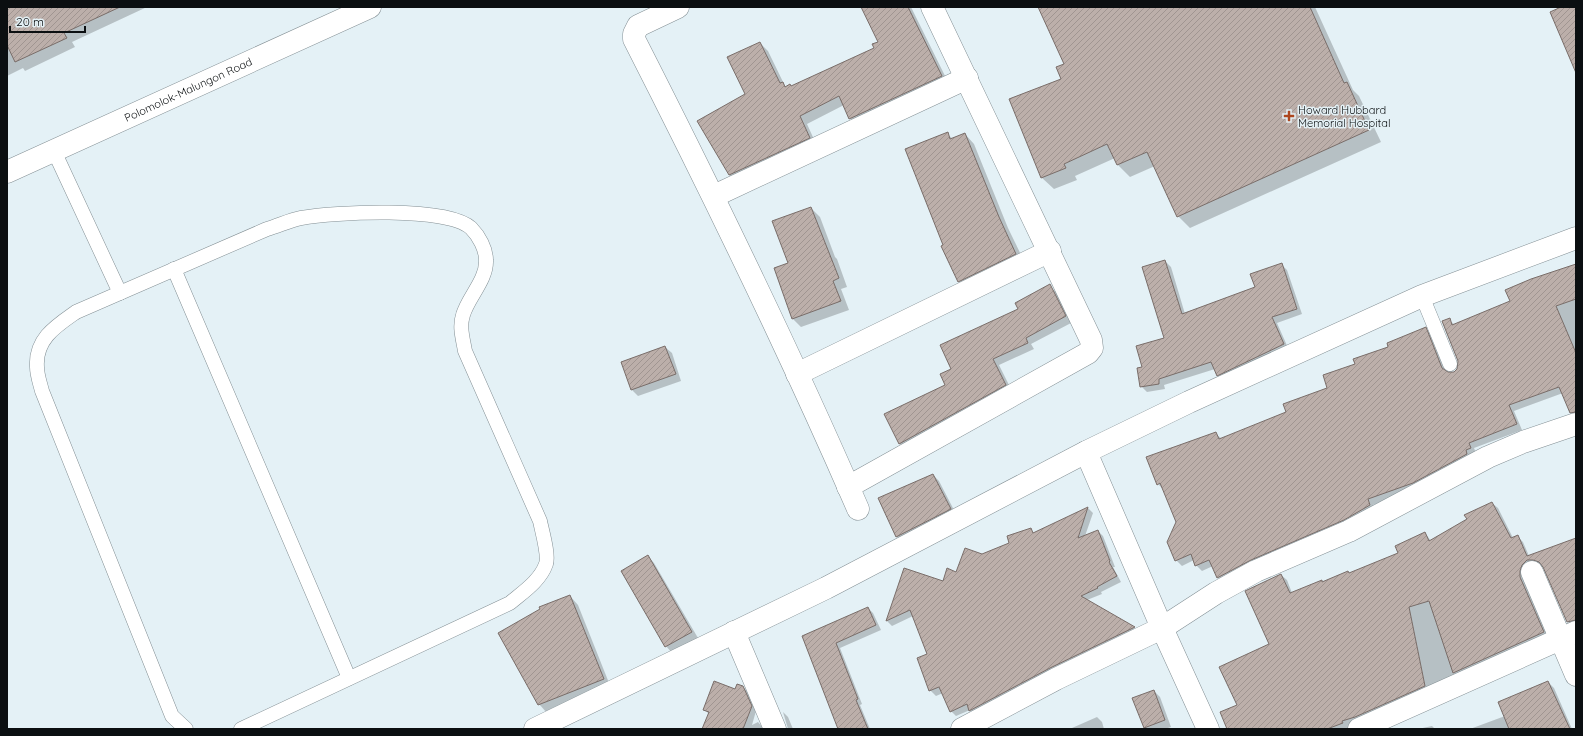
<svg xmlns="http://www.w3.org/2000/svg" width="1583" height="736" font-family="Quicksand,sans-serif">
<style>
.shadow{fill:#0003}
.building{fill:url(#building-hatch);stroke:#796d69}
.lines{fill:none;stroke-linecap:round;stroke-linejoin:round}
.lane-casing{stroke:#838f94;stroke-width:15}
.street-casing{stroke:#838f94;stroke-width:23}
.secondary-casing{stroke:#838f94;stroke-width:23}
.lane{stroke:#fff;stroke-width:14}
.street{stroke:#fff;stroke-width:22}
.secondary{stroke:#fff;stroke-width:22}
.poi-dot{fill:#ad471f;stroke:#e4f1f6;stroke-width:1.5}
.labels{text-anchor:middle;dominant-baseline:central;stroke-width:3;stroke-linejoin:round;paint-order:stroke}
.street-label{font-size:11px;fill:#0b0f11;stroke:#e4f1f6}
.poi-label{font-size:11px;fill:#0b0f11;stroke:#e4f1f6;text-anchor:start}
</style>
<defs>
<pattern id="building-hatch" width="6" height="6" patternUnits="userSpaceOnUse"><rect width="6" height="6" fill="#bcafaa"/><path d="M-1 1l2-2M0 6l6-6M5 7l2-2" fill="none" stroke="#a09591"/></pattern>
</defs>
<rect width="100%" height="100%" fill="#e4f1f6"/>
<!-- shadow -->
<g class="shadow">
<path d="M7 7H147L72 42 75 47 25 71 23 68 7 76Z"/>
<path d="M862 7H911L949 84 858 127 850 118 844 105 807 124 817 146 738 183 729 175 746 94 760 43 768 51 785 86 787 87H792L876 48 879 42Z"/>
<path d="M1039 7H1315L1353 90 1359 96 1381 142 1190 228 1178 216 1155 166 1130 177 1118 165 1115 158 1075 176 1077 180 1054 189 1041 177 1065 64Z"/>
<path d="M947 134 953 139 965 134 974 144 1008 228 1025 263 969 291 959 281 944 245Z"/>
<path d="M811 208 820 217 835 257 837 259 847 287 841 289 849 310 801 327 792 318 790 264Z"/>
<path d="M1165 261 1171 267 1185 314 1256 288 1281 264 1287 270 1302 314 1277 323 1289 350 1223 381 1218 375 1215 369 1164 385 1165 389 1147 392 1141 386 1144 368 1165 339Z"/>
<path d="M1576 266V417L1571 412 1563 393 1514 411 1522 430 1474 448 1476 453 1419 488 1373 505 1375 511 1224 583 1218 578 1213 566 1202 571 1196 565 1194 560 1182 566 1176 560 1177 522 1164 490 1158 484 1216 434 1222 439 1287 413 1329 389 1356 364 1425 328 1431 334 1447 372 1454 373 1458 369 1459 361 1449 320 1455 325 1512 302Z"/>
<path d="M1049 286 1056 292 1071 323 1031 344 1034 349 999 365 1012 391 906 450 900 444 886 414 946 385 952 369 1019 309Z"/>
<path d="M665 347 672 353 681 381 638 396 632 390 622 362Z"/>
<path d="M933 475 939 481 956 514 902 542 896 536Z"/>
<path d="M1492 503 1498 508 1513 538 1518 537 1523 542 1529 556 1576 539V627H1574L1568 622 1544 567 1539 565 1549 638 1346 729H1228L1270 645 1281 575 1287 580 1292 593 1323 583 1348 572 1350 574 1400 554 1425 533 1431 541 1468 520Z"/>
<path d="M1088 508 1093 513 1085 536 1098 531 1103 536 1115 567H1113L1121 582 1101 592 1102 594 1087 600 1134 628 1139 633 975 715 970 710 956 716 951 711 943 693 936 696 930 690 928 655 913 616 892 626 887 621 905 569 944 582 982 555 1011 544 1030 530 1035 534Z"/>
<path d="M648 557 654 563 698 638 672 653 666 646Z"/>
<path d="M570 596 578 605 611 688 547 713 539 704Z"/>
<path d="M868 608 873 613 881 630 840 648 862 704 860 705 870 729H839L803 636Z"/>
<path d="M1548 682 1554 688 1572 729H1470L1505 716Z"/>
<path d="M743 687 748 692 756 711 752 725 758 722 764 729H715L710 715 705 710 735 690Z"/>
<path d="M1154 691 1160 697 1171 727 1165 729H1146L1144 728Z"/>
<path d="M783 712 788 717 793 729H788Z"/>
<path d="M1097 717 1102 722 1104 729H1073L1072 728Z"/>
<path d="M1432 726 1435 729H1418Z"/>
</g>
<!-- building -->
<g class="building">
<path d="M7 7H120L64 33 67 38 15 62 7 45Z"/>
<path d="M861 7H908L942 76 849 119 839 96 800 116 810 138 729 175 697 121 745 94 727 57 760 42 780 83 783 82 785 87 790 84 791 86 874 48 872 44 878 42Z"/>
<path d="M1038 7H1310L1344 83 1347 82 1369 130 1177 217 1147 152 1117 165 1107 144 1064 164 1066 168 1041 178 1009 99 1061 79 1056 67 1064 64Z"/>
<path d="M1561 7H1576V73L1550 12Z"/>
<path d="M948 132 950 139 965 133 999 217 1016 254 958 282 941 246 943 245 905 149Z"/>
<path d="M811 207 839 278 833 281 841 301 792 319 774 268 788 263 772 221Z"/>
<path d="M1165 260 1182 314 1255 287 1250 274 1282 263 1297 309 1272 317 1284 344 1217 376 1211 362 1159 379V384L1140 387 1137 368 1142 367 1136 346 1164 338 1142 267Z"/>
<path d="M1576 264V299L1556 306 1576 353V412L1570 413 1559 387 1509 405 1517 424 1469 443 1471 448 1466 450 1467 454 1413 483 1368 499 1370 505 1344 520 1251 560 1217 578 1209 560 1195 566 1191 554 1175 561 1167 542 1176 522 1160 483 1157 485 1146 457 1216 432 1219 439 1286 412 1283 404 1327 388 1323 375 1355 364 1353 359 1388 347 1387 343 1426 327 1442 368 1448 372H1454L1457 369 1458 361 1442 321 1450 318 1452 325 1510 301 1505 290 1531 279Z"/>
<path d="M1050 284 1066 316 1026 338 1028 343 993 359 1006 385 899 444 884 414 945 385 940 374 951 369 940 345 1018 309 1015 303Z"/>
<path d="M665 346 676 374 631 390 621 362Z"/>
<path d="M933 474 951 509 896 537 878 498Z"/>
<path d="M1492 502 1511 538 1518 535 1527 556 1576 538V620L1567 622 1543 567 1539 562 1533 560H1527L1522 565 1520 571V577L1544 632 1453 673 1429 601 1409 607 1425 686 1355 717 1342 721 1343 723 1327 729H1227L1220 712 1237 705 1219 667 1269 644 1245 591 1281 574 1290 593 1322 580V582L1348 571 1349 573 1398 553 1395 546 1425 532 1429 541 1467 519 1464 515Z"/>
<path d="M1088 507 1078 538 1098 530 1110 561 1109 562 1117 576 1097 587 1098 588 1081 596 1135 627 1050 668 969 711 967 704 950 712 939 687 929 691 917 658 927 654 910 610 886 621 904 568 943 581 947 568 956 572 965 548 982 554 1009 543 1007 536 1031 528 1033 533Z"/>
<path d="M648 555 692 632 665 647 621 571Z"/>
<path d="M570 595 604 679 538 705 498 633 540 609 539 607Z"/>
<path d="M868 607 876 625 836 643 858 699 856 700 868 729H838L802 636Z"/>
<path d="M714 681 735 689 737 684 743 686 752 706 743 729H702L709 712 703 710Z"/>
<path d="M1548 681 1570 729H1509L1498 702Z"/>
<path d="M1154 690 1165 720 1144 728 1132 698Z"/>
</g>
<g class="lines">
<defs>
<g id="lane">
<path d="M54 151 120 293"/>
<path d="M174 269 349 678"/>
<path d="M1422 296 1450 364"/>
<path d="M186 729 172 716 42 391C40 383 37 375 37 367 35 339 56 326 76 312L267 229C278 226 290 220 301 218 334 212 447 206 471 228 479 236 486 249 486 260 487 280 468 297 463 315 459 327 463 339 465 351L540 521C542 531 549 555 546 564 540 581 523 592 510 603L241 729"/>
</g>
<g id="street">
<path d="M678 7 638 26 634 34V39C713 194 789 350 858 509"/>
<path d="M714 196 967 78"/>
<path d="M797 374 1050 251"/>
<path d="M1086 452 1162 628 1208 729"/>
<path d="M848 487 1088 353 1092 348 1091 340 932 7"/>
<path d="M1532 572 1576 675"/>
<path d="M734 632 775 729"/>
<path d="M535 729 826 588 1086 452 1189 402 1422 296 1576 238"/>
<path d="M962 729 1056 679 1162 628 1216 593 1256 571 1349 531 1488 457 1523 442 1576 424"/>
<path d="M1359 729 1576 632"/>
</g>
<g id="secondary">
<path id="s1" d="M7 172 370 7"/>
</g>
</defs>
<!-- lane casing -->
<use href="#lane" class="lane-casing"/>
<!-- street casing -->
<use href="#street" class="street-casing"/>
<!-- secondary casing -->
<use href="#secondary" class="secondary-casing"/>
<!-- lane -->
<use href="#lane" class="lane"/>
<!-- street -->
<use href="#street" class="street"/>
<!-- secondary -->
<use href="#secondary" class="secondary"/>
</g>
<!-- markers -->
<path class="poi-dot" d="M1287 110h4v4h4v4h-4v4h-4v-4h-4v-4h4z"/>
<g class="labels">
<!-- street labels -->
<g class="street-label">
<text stroke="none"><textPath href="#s1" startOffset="199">Polomolok-Malungon Road</textPath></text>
</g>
<!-- poi labels -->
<g class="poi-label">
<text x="1298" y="110">Howard Hubbard<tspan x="1298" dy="13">Memorial Hospital</tspan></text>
</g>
</g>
<!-- border -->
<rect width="1583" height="736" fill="none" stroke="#0b0f11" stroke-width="16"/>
<!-- scale -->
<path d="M10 26v6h75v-6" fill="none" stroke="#0b0f11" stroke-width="2"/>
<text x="16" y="26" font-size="12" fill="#0b0f11" stroke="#e4f1f6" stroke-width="3" paint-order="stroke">20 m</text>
</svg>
